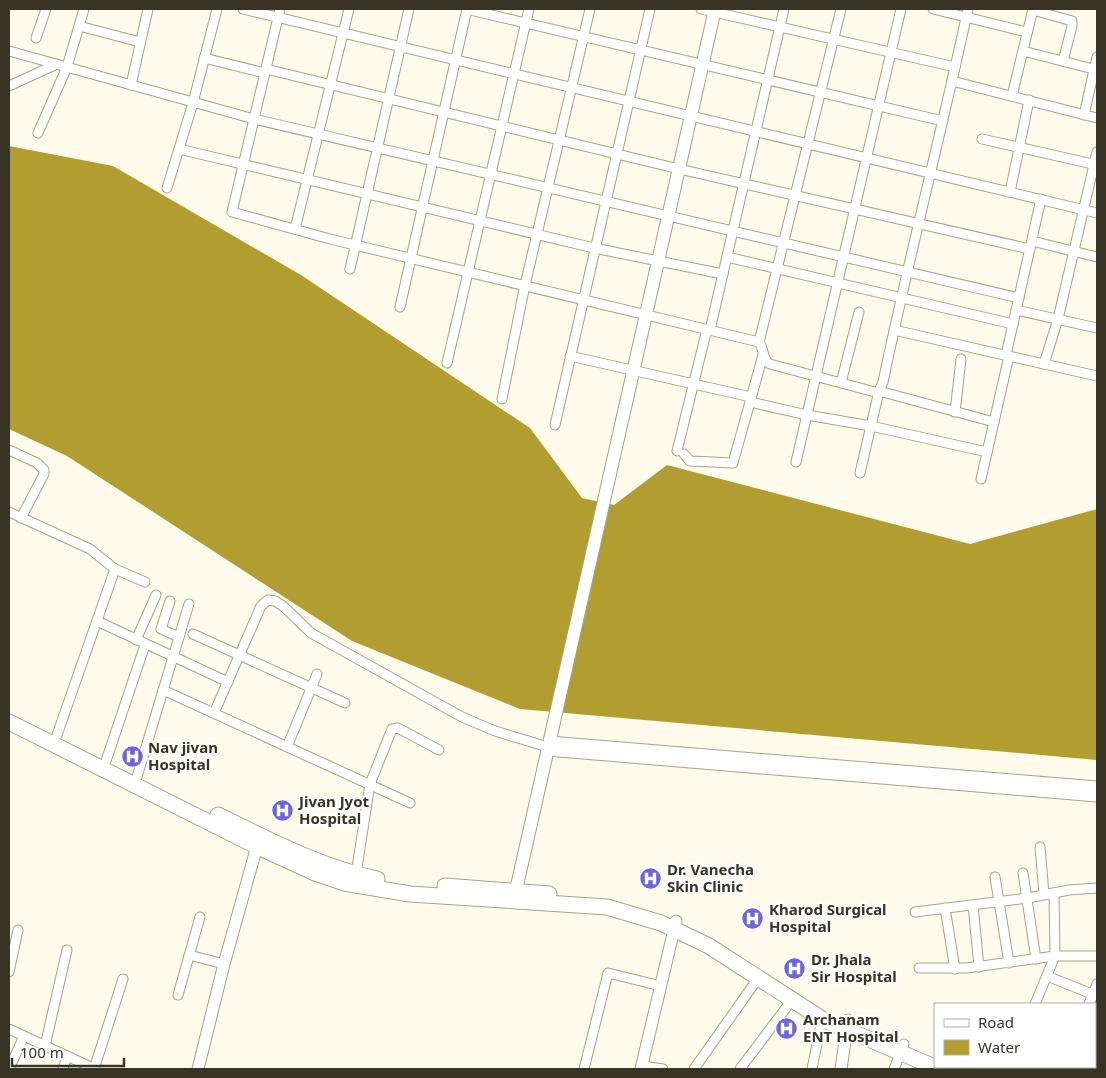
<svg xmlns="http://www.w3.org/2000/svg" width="1106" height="1078" font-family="'Noto Sans',sans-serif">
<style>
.water{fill:#b29d31}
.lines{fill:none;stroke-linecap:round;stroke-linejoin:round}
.minor-casing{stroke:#aaa381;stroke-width:11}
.tertiary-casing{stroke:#aaa381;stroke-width:13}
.secondary-casing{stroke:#aaa381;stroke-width:14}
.trunk-casing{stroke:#aaa381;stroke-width:17}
.minor{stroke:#fff;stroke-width:9}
.tertiary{stroke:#fff;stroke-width:11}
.secondary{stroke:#fff;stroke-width:12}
.trunk{stroke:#fff;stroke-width:15}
.labels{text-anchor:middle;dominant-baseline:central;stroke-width:4.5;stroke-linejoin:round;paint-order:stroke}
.poi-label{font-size:15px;font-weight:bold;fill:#373426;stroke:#fff;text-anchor:start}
</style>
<rect width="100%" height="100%" fill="#fefbed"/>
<!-- water -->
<path class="water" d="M9 146 113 166 301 275 530 428 582 498 614 505 667 465 970 544 1097 509V760L520 709 352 641 67 456 9 429Z"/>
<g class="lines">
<defs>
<g id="minor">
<path d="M243 9 1097 213"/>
<path d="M280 9 232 212 330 239 759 342C765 350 761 358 770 364L875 392 879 391 883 382C909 257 941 134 968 9"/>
<path d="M466 9 943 121"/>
<path d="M701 9 955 67"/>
<path d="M933 9 1027 32"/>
<path d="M1033 10 1072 21V26L1063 61"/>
<path d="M79 26 140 42"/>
<path d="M36 38 46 9"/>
<path d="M9 51 254 119 1019 298"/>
<path d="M1023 51 1097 70"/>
<path d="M204 58 265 73"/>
<path d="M266 69 679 169 1030 249"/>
<path d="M952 81 1097 118"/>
<path d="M131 85 148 9"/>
<path d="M9 86 57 64"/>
<path d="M1012 96 1033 9"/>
<path d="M1084 115 1097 57"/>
<path d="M38 133 67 67 84 9"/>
<path d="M982 139 1097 165"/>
<path d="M179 149 594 248 723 274"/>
<path d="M167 188 193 103 217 9"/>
<path d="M1010 192 1029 100"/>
<path d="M295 229 349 9"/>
<path d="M1032 241 1097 257"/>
<path d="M727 257 1013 324"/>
<path d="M350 269 409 9"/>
<path d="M400 307 467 9"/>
<path d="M1016 310 1097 328"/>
<path d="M710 330 784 9"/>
<path d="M894 330 1097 376"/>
<path d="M759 342 841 9"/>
<path d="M1006 355 1041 199"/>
<path d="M570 356 751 397"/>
<path d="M447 363 529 9"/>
<path d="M1044 364 1058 319 1097 152"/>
<path d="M841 383 859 312"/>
<path d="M502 399 525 285 590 9"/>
<path d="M750 402 807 415 871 426 987 452"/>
<path d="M955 412 961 359"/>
<path d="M555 425 650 9"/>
<path d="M9 450 37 463 44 470V474L21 518"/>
<path d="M677 451 707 329"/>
<path d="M684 454 690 461 733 463 763 355"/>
<path d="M796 462 901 9"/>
<path d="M860 473 879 391 994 422"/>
<path d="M981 479 1009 356"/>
<path d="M9 512 90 549 115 569 57 735"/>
<path d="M115 569 145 582"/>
<path d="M170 601 161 629 179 637"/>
<path d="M97 621 228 682"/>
<path d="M193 634 345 703"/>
<path d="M136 640 156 595"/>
<path d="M163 690 410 803"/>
<path d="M214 713 261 606 268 600 275 601 283 606 311 633 462 717 495 731 548 747"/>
<path d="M287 747 317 674"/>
<path d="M106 761 145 645"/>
<path d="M137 777 189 604"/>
<path d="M1040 847 1044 894"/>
<path d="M1023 873 1036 959"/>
<path d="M356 874 370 784 392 729 398 728 439 750"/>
<path d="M995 877 1009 963"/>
<path d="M973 905 979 967"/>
<path d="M945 908 955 969"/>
<path d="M915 912 1028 898 1069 890 1097 888"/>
<path d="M189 955 224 964"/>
<path d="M919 968H967L1055 956H1097"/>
<path d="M9 972 18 930"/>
<path d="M1047 976 1097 996"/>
<path d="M178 995 200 917"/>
<path d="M1035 1004 1055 956 1054 893"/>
<path d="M1089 1004 1097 984"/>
<path d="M9 1029 95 1069"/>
<path d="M45 1046 67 950"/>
<path d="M1095 1060 1097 1061"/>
<path d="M642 1066 663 1069"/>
<path d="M9 1069 24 1036"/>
<path d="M63 1069 67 1056"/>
<path d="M94 1069 123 979"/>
<path d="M584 1069 608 973 661 986"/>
<path d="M694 1069 759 977"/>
<path d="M740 1069 792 1000"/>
<path d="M812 1069 822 1019"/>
<path d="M894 1069 904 1044"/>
<path d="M1007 1069 1008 1067"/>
<path d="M1063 1069 1064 1067"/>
</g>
<g id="tertiary">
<path d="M549 742 1097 787"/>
<path d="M547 750 1097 796"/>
<path d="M198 1069 224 964 259 839"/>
<path d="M641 1069 676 921"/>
<path d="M841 1069 848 1020"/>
</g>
<path id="secondary" d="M514 899 715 9"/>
<g id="trunk">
<path d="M9 722 256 846 315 873 344 883 410 894 607 907 661 923 709 946 822 1019 939 1069"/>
<path d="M218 815C269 840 320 867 377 879"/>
<path d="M445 886 549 894"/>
<path d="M955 1067 961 1069"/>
</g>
</defs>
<!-- minor casing -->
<use href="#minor" class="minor-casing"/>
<!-- tertiary casing -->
<use href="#tertiary" class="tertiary-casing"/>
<!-- secondary casing -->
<use href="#secondary" class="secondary-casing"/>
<!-- trunk casing -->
<use href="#trunk" class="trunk-casing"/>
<!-- minor -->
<use href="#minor" class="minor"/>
<!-- tertiary -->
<use href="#tertiary" class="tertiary"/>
<!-- secondary -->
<use href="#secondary" class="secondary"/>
<!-- trunk -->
<use href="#trunk" class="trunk"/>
</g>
<!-- icons -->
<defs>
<symbol id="hospital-disc" viewBox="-11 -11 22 22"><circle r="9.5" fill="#6d65df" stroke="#fff"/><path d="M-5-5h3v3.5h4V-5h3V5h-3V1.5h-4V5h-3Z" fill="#fff"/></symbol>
</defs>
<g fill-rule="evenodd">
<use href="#hospital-disc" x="120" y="744" width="25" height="25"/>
<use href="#hospital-disc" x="270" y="798" width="25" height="25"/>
<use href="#hospital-disc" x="638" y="866" width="25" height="25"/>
<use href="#hospital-disc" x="740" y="906" width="25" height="25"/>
<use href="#hospital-disc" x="782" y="956" width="25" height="25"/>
<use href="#hospital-disc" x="774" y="1016" width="25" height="25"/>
</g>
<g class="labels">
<!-- poi labels -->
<g class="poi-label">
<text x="148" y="747">Nav jivan<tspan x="148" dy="17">Hospital</tspan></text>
<text x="299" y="801">Jivan Jyot<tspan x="299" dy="17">Hospital</tspan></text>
<text x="667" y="869">Dr. Vanecha<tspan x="667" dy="17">Skin Clinic</tspan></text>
<text x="769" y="909">Kharod Surgical<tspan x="769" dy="17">Hospital</tspan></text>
<text x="811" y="959">Dr. Jhala<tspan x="811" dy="17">Sir Hospital</tspan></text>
<text x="803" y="1019">Archanam<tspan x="803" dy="17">ENT Hospital</tspan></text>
</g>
</g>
<!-- border -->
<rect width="1106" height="1078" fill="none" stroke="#373426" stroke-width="20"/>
<!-- legend -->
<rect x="934" y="1003" width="162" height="65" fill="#ffffff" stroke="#afaea8"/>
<rect x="944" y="1019" width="25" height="8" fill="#ffffff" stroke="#afaea8"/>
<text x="978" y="1028" font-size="15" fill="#373426">Road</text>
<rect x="944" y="1040" width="25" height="15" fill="#b29d31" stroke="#afaea8"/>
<text x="978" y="1053" font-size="15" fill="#373426">Water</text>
<!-- scale -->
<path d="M12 1058v8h112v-8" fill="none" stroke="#373426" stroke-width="2.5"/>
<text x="20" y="1058" font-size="15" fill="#373426" stroke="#ffffff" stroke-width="4" paint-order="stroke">100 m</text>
</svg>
